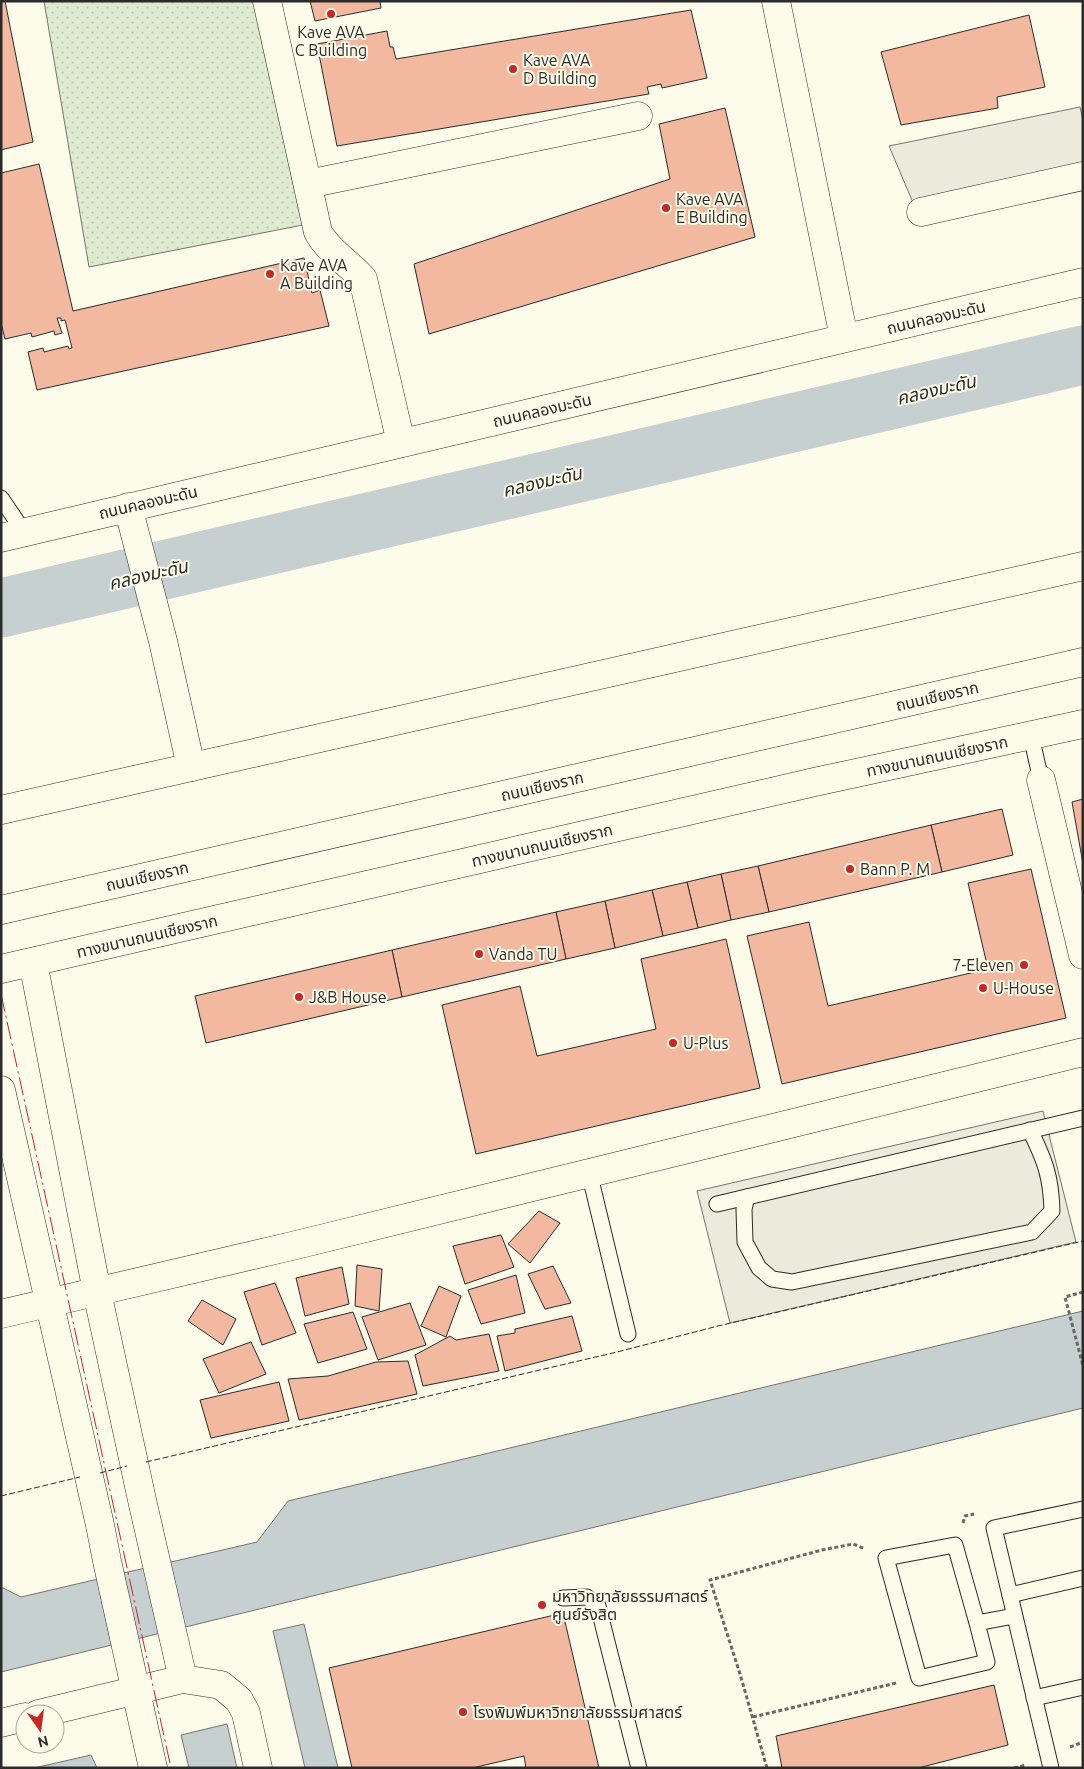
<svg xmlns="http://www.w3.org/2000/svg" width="1084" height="1769" font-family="Ubuntu,'Noto Sans Thai',sans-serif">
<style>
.green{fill:url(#green-dots);stroke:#74746e}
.parking{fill:#eceadb;stroke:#74746e}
.water{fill:#c7d0d0;stroke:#74746e}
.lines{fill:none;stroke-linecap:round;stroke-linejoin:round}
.river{stroke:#c7d0d0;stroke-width:59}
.building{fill:#f2b8a0;stroke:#2b2b2b}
.service-casing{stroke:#2b2b2b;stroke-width:17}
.minor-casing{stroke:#2b2b2b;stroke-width:29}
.tertiary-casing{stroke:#2b2b2b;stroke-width:29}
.secondary-casing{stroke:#2b2b2b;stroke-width:29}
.path{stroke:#6a6964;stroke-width:3;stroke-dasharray:4 2.5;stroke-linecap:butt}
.service{stroke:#fdfbea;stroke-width:15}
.minor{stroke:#fdfbea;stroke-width:28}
.tertiary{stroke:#fdfbea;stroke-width:28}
.secondary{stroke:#fdfbea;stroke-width:28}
.fence{stroke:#2b2b2b;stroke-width:1;stroke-dasharray:6 2.5;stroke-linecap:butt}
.power{stroke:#c62828;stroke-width:1;stroke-dasharray:18 4 2.5 4;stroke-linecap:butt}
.poi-dot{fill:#c62828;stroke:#fdfbea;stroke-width:2}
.labels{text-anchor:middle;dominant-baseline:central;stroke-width:4;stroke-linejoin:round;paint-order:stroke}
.poi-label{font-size:16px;fill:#2b2b2b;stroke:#fdfbea;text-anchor:start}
.street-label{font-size:16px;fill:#2b2b2b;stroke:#fdfbea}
.water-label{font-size:18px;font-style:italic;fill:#2b2b2b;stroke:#fdfbea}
</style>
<defs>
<pattern id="green-dots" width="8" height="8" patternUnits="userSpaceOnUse" patternTransform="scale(1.25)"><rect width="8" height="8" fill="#deebd1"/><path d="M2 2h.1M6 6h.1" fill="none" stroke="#bfcab4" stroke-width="1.8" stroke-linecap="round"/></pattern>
</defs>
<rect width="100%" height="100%" fill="#fdfbea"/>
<!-- green -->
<path class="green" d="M44 1H275L318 222 89 267Z"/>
<!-- parking -->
<g class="parking">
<path d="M1080 107 1083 121V169L914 205 889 146Z"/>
<path d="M1043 1111 1076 1242 730 1323 697 1191Z"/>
</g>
<!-- water -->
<g class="water">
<path d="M1083 1311V1408L1 1672V1587L21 1597 257 1542 288 1501Z"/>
<path d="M304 1624 338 1768H305L273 1631Z"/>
<path d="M227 1724 237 1768H189L181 1735Z"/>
<path d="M91 1755 97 1768H34Z"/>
</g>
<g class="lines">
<!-- river -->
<path class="river" d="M1 608 1083 355"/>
</g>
<!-- building -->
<g class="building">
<path d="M1 1H5L33 142 1 150Z"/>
<path d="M310 1H380L381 8 315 21Z"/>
<path d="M691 10 707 78 662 88 661 84 647 87 649 94 337 146 317 44 387 31 390 47H393L396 59Z"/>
<path d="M1029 15 1045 87 997 97 998 108 901 125 881 52Z"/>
<path d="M725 108 755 237 429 334 414 264 670 179 659 124Z"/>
<path d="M39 164 73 311 304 258 312 293 320 290 329 326 37 390 28 352 43 348 44 352 68 346 69 349 72 348 65 320 61 321V318H57L62 333 55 335 54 331 32 337 31 333 5 339 1 323V173Z"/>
<path d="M1083 799V864L1072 802Z"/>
<path d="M1002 809 1013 855 942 872 931 825Z"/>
<path d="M931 825 942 872 769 912 758 866Z"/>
<path d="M758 866 769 912 731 920 721 874Z"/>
<path d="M1031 869 1066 1018 782 1084 747 936 809 922 828 1006 988 969 968 883Z"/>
<path d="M721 874 731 920 698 928 687 882Z"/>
<path d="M687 882 698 928 663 936 652 890Z"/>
<path d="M652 890 663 936 615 948 605 901Z"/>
<path d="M605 901 615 948 566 959 556 912Z"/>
<path d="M556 912 566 959 402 997 392 950Z"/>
<path d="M726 939 760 1088 476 1154 442 1005 520 986 537 1056 656 1029 641 959Z"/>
<path d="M392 950 402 997 206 1043 195 996Z"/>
<path d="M539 1211 560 1223 530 1263 508 1244Z"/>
<path d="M501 1235 514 1267 465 1284 453 1246Z"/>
<path d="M357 1265 382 1269 379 1311 355 1306Z"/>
<path d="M553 1266 571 1303 545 1309 528 1274Z"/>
<path d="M342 1267 349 1304 305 1316 296 1278Z"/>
<path d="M516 1275 525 1313 481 1324 468 1290Z"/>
<path d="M275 1283 296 1333 262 1345 244 1292Z"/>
<path d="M439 1286 461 1296 446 1337 421 1326Z"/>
<path d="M202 1300 236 1319 223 1345 188 1321Z"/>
<path d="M410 1303 426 1345 378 1360 362 1317Z"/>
<path d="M353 1312 367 1349 318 1363 304 1324Z"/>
<path d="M572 1316 582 1351 505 1371 497 1336 515 1333V1329Z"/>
<path d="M489 1334 499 1371 423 1386 415 1355 450 1336 456 1340Z"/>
<path d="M251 1342 266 1374 219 1393 203 1359Z"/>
<path d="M408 1361 417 1394 299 1420 288 1379 328 1376 376 1362Z"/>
<path d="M279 1382 289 1421 211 1438 200 1400Z"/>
<path d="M563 1613 599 1768H526L524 1756 472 1768H352L329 1668Z"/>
<path d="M994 1685 1008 1745 918 1768H782L776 1736Z"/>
</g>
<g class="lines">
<defs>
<g id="service">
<path d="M1 498 24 532"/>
<path d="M1031 736 1041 780"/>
<path d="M589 1172 628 1334"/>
<path d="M747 1197 744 1209 745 1242 759 1268 772 1279 792 1282 1032 1232 1052 1211C1051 1176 1045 1161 1030 1130"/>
<path d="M717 1204 1083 1118"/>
<path d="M1010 1595 1083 1578"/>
<path d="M563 1598 587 1597 598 1606 639 1768"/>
<path d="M977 1623 955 1545 886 1558 919 1678 987 1662 977 1623 1014 1616"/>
<path d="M1034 1698 1083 1687"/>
<path d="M1051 1768 994 1528 1083 1509"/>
</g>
<g id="minor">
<path d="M267 1 318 232C328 251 349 263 363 279L401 443"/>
<path d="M776 1 844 338"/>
<path d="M308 184 638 116"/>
<path d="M921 212 1083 176"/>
<path d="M128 507 163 641 191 767"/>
<path d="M1 538 1083 282"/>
<path d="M1041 780 1083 955"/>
<path d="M33 962 97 1292 142 1500 183 1679"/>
<path d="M1 1090 100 1525 107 1561 153 1768"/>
<path d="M1 1314 292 1246 1083 1052"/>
<path d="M38 1714 183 1679 221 1685 239 1700 246 1713 258 1768"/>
<path d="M1 1723 25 1717"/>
</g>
<path id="tertiary" d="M1 969 819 781 1083 724"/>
<g id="secondary">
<path d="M1 810 1083 566"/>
<path d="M1 910 1083 662"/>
</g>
</defs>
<!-- service casing -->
<use href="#service" class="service-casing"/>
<!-- minor casing -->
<use href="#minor" class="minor-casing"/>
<!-- tertiary casing -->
<use href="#tertiary" class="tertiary-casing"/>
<!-- secondary casing -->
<use href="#secondary" class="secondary-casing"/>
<!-- path -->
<g class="path">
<path d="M1083 1292 1065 1297 1083 1366"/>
<path d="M963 1523 965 1516 974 1514"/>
<path d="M753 1717 896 1683"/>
<path d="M1070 1747 1083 1742"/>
<path d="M767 1768 740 1674 710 1580 822 1550 853 1544 865 1549"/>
<path d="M1014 1768 1026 1765"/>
</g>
<!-- service -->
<use href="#service" class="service"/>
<!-- minor -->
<use href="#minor" class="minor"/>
<!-- tertiary -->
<use href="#tertiary" class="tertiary"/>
<!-- secondary -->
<use href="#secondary" class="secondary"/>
<!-- fence -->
<g class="fence">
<path d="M146 1462 617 1352 718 1326 1083 1241"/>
<path d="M100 1473 127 1466"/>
<path d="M1 1496 80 1477"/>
</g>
<!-- power -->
<path class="power" d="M1 994 171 1768"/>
</g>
<!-- markers -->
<g class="poi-dot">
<circle cx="331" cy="14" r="5"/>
<circle cx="513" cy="69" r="5"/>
<circle cx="666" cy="208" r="5"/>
<circle cx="270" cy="274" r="5"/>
<circle cx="850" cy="869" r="5"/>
<circle cx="479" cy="954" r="5"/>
<circle cx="1024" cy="965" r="5"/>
<circle cx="983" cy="988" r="5"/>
<circle cx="299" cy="997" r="5"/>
<circle cx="673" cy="1043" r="5"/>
<circle cx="542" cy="1605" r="5"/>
<circle cx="463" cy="1712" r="5"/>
</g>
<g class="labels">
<!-- poi labels -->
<g class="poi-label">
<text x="331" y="32" text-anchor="middle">Kave AVA<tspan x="331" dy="18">C Building</tspan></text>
<text x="523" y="60">Kave AVA<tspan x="523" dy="18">D Building</tspan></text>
<text x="676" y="199">Kave AVA<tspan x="676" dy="18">E Building</tspan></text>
<text x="280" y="265">Kave AVA<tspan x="280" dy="18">A Building</tspan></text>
<text x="860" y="869">Bann P. M</text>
<text x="489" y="954">Vanda TU</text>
<text x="1014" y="965" text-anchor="end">7-Eleven</text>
<text x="993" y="988">U-House</text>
<text x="309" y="997">J&amp;B House</text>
<text x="683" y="1043">U-Plus</text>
<text x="552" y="1596">มหาวิทยาลัยธรรมศาสตร์<tspan x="552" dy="18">ศูนย์รังสิต</tspan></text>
<text x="473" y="1712">โรงพิมพ์มหาวิทยาลัยธรรมศาสตร์</text>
</g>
<!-- street labels -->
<g class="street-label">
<text transform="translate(936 317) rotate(-13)">ถนนคลองมะดัน</text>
<text transform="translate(542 410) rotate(-13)">ถนนคลองมะดัน</text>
<text transform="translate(148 502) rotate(-13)">ถนนคลองมะดัน</text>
<text transform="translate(937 696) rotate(-13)">ถนนเชียงราก</text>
<text transform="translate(937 756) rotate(-12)">ทางขนานถนนเชียงราก</text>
<text transform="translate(542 786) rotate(-13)">ถนนเชียงราก</text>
<text transform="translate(542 845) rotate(-13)">ทางขนานถนนเชียงราก</text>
<text transform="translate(147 876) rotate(-13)">ถนนเชียงราก</text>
<text transform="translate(147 936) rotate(-13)">ทางขนานถนนเชียงราก</text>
</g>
<!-- water labels -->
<g class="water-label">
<text transform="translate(936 389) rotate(-13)">คลองมะดัน</text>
<text transform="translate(542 481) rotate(-13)">คลองมะดัน</text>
<text transform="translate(148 574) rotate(-13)">คลองมะดัน</text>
</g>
</g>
<!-- border -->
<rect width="1084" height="1769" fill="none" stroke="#2b2b2b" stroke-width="5"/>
<!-- north arrow -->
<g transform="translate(40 1729) rotate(166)"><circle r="24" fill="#fdfbea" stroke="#a9a89e"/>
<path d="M0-4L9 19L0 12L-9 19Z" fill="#c62828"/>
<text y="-8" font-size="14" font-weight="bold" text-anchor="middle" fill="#2b2b2b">N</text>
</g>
</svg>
